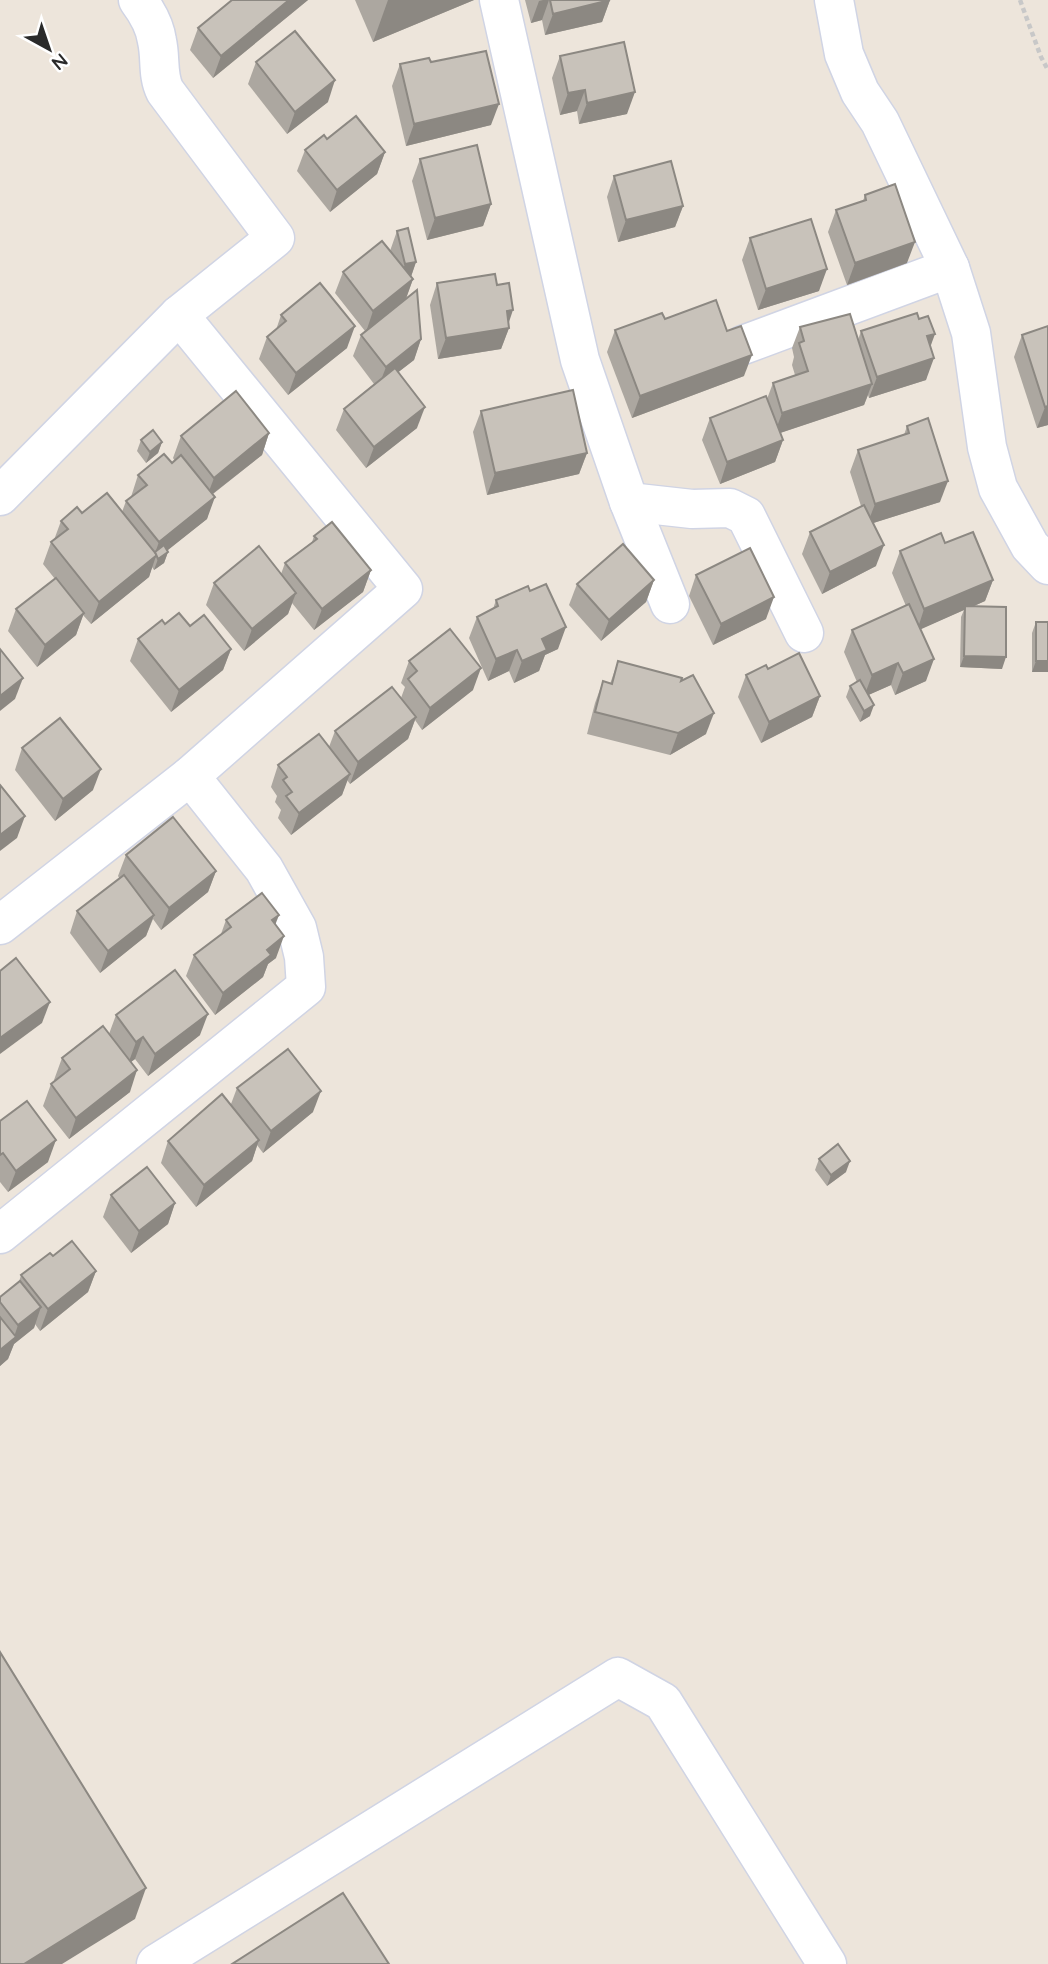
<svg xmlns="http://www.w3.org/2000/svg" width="1048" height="1964" font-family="Quicksand,sans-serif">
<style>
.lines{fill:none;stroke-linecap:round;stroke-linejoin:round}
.minor-casing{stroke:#d0d4e4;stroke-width:41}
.path{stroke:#c8c8c8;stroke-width:4.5;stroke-dasharray:5 3.5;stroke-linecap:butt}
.minor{stroke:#fff;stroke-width:38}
.wall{fill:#aca7a0}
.shaded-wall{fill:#8c8882}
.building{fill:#c8c2ba;stroke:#8c8882;stroke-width:2}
</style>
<rect width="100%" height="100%" fill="#ede5db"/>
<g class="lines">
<defs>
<g id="minor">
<path d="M499 0 580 360 629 502 670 604"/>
<path d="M834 0 844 54 860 92 880 122 950 268 971 333 987 447 998 488 1030 546 1048 565"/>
<path d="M743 345 950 268"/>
<path d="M0 496 179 315 275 238 165 91C157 75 161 58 157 41 155 26 147 12 138 0"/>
<path d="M629 502 692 509 730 508 746 516 804 633"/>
<path d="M0 925 190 776 403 589 179 315"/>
<path d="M0 1234 306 987 304 957 297 928 264 869 190 776"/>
<path d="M156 1964 618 1677 663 1702 827 1964"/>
</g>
</defs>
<!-- minor casing -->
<use href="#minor" class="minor-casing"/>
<!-- path -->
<path class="path" d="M1020 0 1041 57 1048 70"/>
<!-- minor -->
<use href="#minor" class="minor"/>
</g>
<!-- wall -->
<g class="wall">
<path d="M232 0H308L213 78 190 50 198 28Z"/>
<path d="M355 0H474L373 42Z"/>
<path d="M525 0H610L602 22 545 35 542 20 531 23Z"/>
<path d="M560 56 627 114 579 124 577 111 560 115 552 78Z"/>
<path d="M256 62 328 102 287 134 248 84Z"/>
<path d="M431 62 491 125 406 146 392 86 400 64Z"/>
<path d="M327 139 385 152 377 174 330 212 297 171 305 150Z"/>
<path d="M420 159 491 204 483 226 427 240 412 181Z"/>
<path d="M614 176 683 206 675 227 618 242 607 197Z"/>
<path d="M865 195 907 263 847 285 828 232 836 210 863 201Z"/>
<path d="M397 231 416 262 411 277 413 279 406 299 421 339 414 360 398 372 417 428 366 468 336 430 344 409 374 384 353 356 361 335 365 331 335 293 343 272 390 251Z"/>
<path d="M750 238 819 291 758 310 742 260Z"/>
<path d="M437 283 497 285 509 328 501 349 438 359 430 305Z"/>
<path d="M281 315 347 348 288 395 259 359 267 337 276 330Z"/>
<path d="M665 319 744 376 632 418 607 352 615 330Z"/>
<path d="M1048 326V425L1037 428 1014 357 1022 335Z"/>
<path d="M800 327 858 340 861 331 930 346 926 380 869 398 868 395 864 405 780 433 783 440 775 462 720 484 702 440 710 418 767 399 773 383 795 375 792 365 794 357 792 348Z"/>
<path d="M481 411 587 453 579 474 487 495 473 432Z"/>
<path d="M907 426 940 502 873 523 876 566 822 594 802 554 810 532 861 506 850 472 858 450 904 435Z"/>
<path d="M269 433 262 455 213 494 207 519 167 550 168 552 164 563 154 570 152 567 149 577 91 624 83 615 76 635 37 667 8 631 16 609 55 579 43 564 51 542 54 540 61 521 82 513 122 512 126 501 131 497 138 475 172 463 175 461 173 458 181 436Z"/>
<path d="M141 440 162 442 158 453 146 463 137 451Z"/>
<path d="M314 536 371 570 363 592 314 630 292 603 288 614 244 651 206 605 214 583 281 574 285 563 312 542Z"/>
<path d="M945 543 993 580 985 601 974 606 1002 669 960 667 961 617 964 610 920 629 926 681 895 695 891 685 868 695 870 716 860 722 846 697 850 686 857 682 844 652 852 630 906 606 892 573 900 551Z"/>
<path d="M696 575 766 619 713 645 689 596Z"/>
<path d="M654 580 646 602 601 641 569 605 577 584Z"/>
<path d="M496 600 558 649 545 655 539 671 514 683 509 671 488 681 469 638 477 617 493 609Z"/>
<path d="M1036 622 1048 672H1032V633Z"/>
<path d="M165 624 190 626 231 649 223 670 171 712 130 661 138 639Z"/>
<path d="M409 661 473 690 422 730 415 720 408 739 350 784 347 780 342 795 291 835 278 818 281 810 275 802 277 796 271 787 278 765 329 747 335 731 401 698 405 687 401 683Z"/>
<path d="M618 661 681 681 706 734 670 755 587 734 595 703 603 681 610 684Z"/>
<path d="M768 669 820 696 812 717 761 743 738 697 746 675Z"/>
<path d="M22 748 93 790 55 821 15 770Z"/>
<path d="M126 855 216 871 208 892 161 930 153 919 146 936 100 973 70 933 77 911 120 879 118 876Z"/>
<path d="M226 920 275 925 276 958 268 964 263 977 215 1015 186 976 194 955 221 934Z"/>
<path d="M116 1015 200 1035 148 1076 135 1059 131 1062 130 1092 69 1139 43 1106 51 1084 55 1081 54 1080 62 1058 109 1034Z"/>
<path d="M237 1088 313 1112 263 1153 257 1145 252 1161 196 1207 161 1163 168 1141 231 1104Z"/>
<path d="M0 1121 48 1162 8 1192 0 1182Z"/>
<path d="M819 1159 846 1172 827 1186 815 1170Z"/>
<path d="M111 1195 175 1203 168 1224 131 1253 103 1217Z"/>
<path d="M53 1256 96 1271 88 1292 40 1331 35 1324 34 1328 14 1344 8 1359 0 1366V1297L19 1282 21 1275Z"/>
</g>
<!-- shaded-wall -->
<g class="shaded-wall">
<path d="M289 0H308L213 78 221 56Z"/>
<path d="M388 0H474L373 42Z"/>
<path d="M543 0H549L542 20 531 23 539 1Z"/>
<path d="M610 0 602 22 545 35 553 14Z"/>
<path d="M335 80 328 102 287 134 295 112Z"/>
<path d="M585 90 577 111 560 115 568 93Z"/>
<path d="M635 92 627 114 579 124 587 103Z"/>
<path d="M499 104 491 125 406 146 414 124Z"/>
<path d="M385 152 377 174 330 212 337 190Z"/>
<path d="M491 204 483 226 427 240 435 218Z"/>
<path d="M683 206 675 227 618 242 626 220Z"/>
<path d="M915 242 907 263 847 285 855 263Z"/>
<path d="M416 262 409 282 413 279 405 301 366 332 373 311 397 286 405 264Z"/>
<path d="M827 269 819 291 758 310 766 289Z"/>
<path d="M513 310 507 328H509L501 349 438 359 446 338 507 311Z"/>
<path d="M355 326 347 348 288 395 296 373Z"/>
<path d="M935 334 927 356V336Z"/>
<path d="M421 339 414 360 378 388 386 367Z"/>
<path d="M752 355 744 376 632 418 640 396Z"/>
<path d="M934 358 926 380 869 398 877 377Z"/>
<path d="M872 384 864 405 774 435 782 413Z"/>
<path d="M1048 406V425L1037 428 1045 407Z"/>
<path d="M425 407 417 428 366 468 374 447Z"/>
<path d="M269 433 262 455 206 499 214 478Z"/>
<path d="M783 440 775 462 720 484 727 462Z"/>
<path d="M162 442 158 453 146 463 150 452Z"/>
<path d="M587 453 579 474 487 495 495 473Z"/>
<path d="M948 481 940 502 867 525 875 504Z"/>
<path d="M215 497 207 519 158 558 156 556 149 577 91 624 99 602 155 553 159 542Z"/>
<path d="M884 545 876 566 822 594 830 572Z"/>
<path d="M168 552 164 563 154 570 158 559Z"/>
<path d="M371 570 363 592 314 630 322 609Z"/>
<path d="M654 580 646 602 601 641 609 620Z"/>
<path d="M993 580 985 601 965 610V606L964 610 917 631 924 609Z"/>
<path d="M296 593 288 614 244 651 252 629Z"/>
<path d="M774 597 766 619 713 645 721 624Z"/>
<path d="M84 613 76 635 37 667 45 645Z"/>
<path d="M566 627 558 649 545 655 539 671 514 683 522 661 542 639Z"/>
<path d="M231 649 223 670 171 712 179 690Z"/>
<path d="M517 650 509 671 488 681 496 659Z"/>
<path d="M964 656 1006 657 1002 669 960 667Z"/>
<path d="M934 659 926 681 895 695 903 673Z"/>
<path d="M1036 661H1048V672H1032Z"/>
<path d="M898 663 891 685 864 697 872 675Z"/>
<path d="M481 668 473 690 422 730 430 708Z"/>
<path d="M23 678 15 699 0 711V696Z"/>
<path d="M820 696 812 717 761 743 769 722Z"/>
<path d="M874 705 870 716 860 722 864 711Z"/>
<path d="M714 713 706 734 670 755 678 733Z"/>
<path d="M416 717 408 739 350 784 358 762Z"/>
<path d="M101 769 93 790 55 821 63 799Z"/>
<path d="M350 774 342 795 291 835 299 813Z"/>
<path d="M25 816 17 838 0 851V835Z"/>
<path d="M216 871 208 892 161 930 169 908Z"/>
<path d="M154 915 146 936 100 973 108 951Z"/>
<path d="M279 915 271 936 272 920Z"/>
<path d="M284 936 276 958 268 964 263 977 215 1015 223 993 267 950Z"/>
<path d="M50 1002 42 1023 0 1054V1038Z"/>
<path d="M208 1014 200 1035 148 1076 155 1054Z"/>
<path d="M143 1037 135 1059 128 1064 136 1042Z"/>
<path d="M137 1070 130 1092 69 1139 76 1118Z"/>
<path d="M321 1091 313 1112 263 1153 271 1131Z"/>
<path d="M56 1140 48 1162 8 1192 16 1171Z"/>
<path d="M259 1140 252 1161 196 1207 204 1185Z"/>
<path d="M850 1161 846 1172 827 1186 831 1175Z"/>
<path d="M175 1203 168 1224 131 1253 139 1231Z"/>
<path d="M96 1271 88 1292 40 1331 48 1309Z"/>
<path d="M41 1307 34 1328 14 1344 8 1359 0 1366V1350L13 1340 18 1325Z"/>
<path d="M146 1888 135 1919 62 1964H24Z"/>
</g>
<!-- building -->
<g class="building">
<path d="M232 0H289L221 56 198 28Z"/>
<path d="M550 0H610L553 14Z"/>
<path d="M295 31 335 80 295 112 256 62Z"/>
<path d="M624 42 635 92 587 103 585 90 568 93 560 56Z"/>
<path d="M486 51 499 104 414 124 400 64 429 58 431 62Z"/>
<path d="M356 116 385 152 337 190 305 150 324 135 327 139Z"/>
<path d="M477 145 491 204 435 218 420 159Z"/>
<path d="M671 161 683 206 626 220 614 176Z"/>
<path d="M895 184 915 242 855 263 836 210 866 200 865 195Z"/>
<path d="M811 219 827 269 766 289 750 238Z"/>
<path d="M408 228 416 262 405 264 397 231Z"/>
<path d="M382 241 413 279 373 311 343 272Z"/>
<path d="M495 274 497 285 509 283 513 310 507 311 509 328 446 338 437 283Z"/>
<path d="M320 283 355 326 296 373 267 337 286 321 281 315Z"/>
<path d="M417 290 421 339 386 367 361 335Z"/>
<path d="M716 300 727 331 741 326 752 355 640 396 615 330 662 313 665 319Z"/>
<path d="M917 313 919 319 928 316 935 334 927 336 934 358 877 377 861 331Z"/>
<path d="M850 314 872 384 782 413 773 383 808 371 799 343 804 341 800 327Z"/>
<path d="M1048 326V406L1045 407 1022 335Z"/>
<path d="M395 368 425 407 374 447 344 409Z"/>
<path d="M573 390 587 453 495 473 481 411Z"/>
<path d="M236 391 269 433 214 478 181 436Z"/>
<path d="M766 396 783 440 727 462 710 418Z"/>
<path d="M928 418 948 481 875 504 858 450 909 433 907 426Z"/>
<path d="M153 430 162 442 150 452 141 440Z"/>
<path d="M164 454 172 463 181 455 215 497 159 542 126 501 147 485 138 475Z"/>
<path d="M107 493 157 555 99 602 51 542 68 529 61 521 77 507 82 513Z"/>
<path d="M864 505 884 545 830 572 810 532Z"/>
<path d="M332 522 371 570 322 609 285 563 317 539 314 536Z"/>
<path d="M973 532 993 580 924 609 900 551 941 533 945 543Z"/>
<path d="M623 544 654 580 609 620 577 584Z"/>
<path d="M164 545 168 552 158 559 155 552Z"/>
<path d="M259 546 296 593 252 629 214 583Z"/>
<path d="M750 548 774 597 721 624 696 575Z"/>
<path d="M56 578 84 613 45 645 16 609Z"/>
<path d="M546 584 566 627 542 639 547 650 522 661 517 650 496 659 477 617 498 606 496 600 528 586 530 591Z"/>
<path d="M909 604 934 659 903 673 898 663 872 675 852 630Z"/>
<path d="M965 606 1006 607V657L964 656Z"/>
<path d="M179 613 190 626 204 615 231 649 179 690 138 639 162 620 165 624Z"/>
<rect x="1036" y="622" width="12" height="39"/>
<path d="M450 629 481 668 430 708 408 679 417 671 409 661Z"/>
<path d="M0 649 23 678 0 696Z"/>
<path d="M799 653 820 696 769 722 746 675 766 665 768 669Z"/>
<path d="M618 661 682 678 681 681 693 675 714 713 678 733 595 712 603 681 612 684Z"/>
<path d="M860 680 874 705 864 711 850 686Z"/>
<path d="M392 687 416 717 358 762 335 731Z"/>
<path d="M60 718 101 769 63 799 22 748Z"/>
<path d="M319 734 350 774 299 813 286 796 292 792 283 780 287 777 278 765Z"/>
<path d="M0 785 25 816 0 835Z"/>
<path d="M173 817 216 871 169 908 126 855Z"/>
<path d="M124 875 154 915 108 951 77 911Z"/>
<path d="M262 893 279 915 272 920 284 936 267 950 271 955 223 993 194 955 231 927 226 920Z"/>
<path d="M16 958 50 1002 0 1038V971Z"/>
<path d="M175 970 208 1014 155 1054 143 1037 136 1042 116 1015Z"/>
<path d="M103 1026 137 1070 76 1118 51 1084 70 1069 62 1058Z"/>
<path d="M288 1049 321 1091 271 1131 237 1088Z"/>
<path d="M222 1094 259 1140 204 1185 168 1141Z"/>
<path d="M27 1101 56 1140 16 1171 3 1153 0 1155V1121Z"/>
<path d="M838 1144 850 1161 831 1175 819 1159Z"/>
<path d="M147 1167 175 1203 139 1231 111 1195Z"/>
<path d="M72 1241 96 1271 48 1309 21 1275 50 1253 53 1256Z"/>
<path d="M20 1281 41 1307 18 1325 0 1302V1297Z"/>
<path d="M0 1317 16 1337 0 1350Z"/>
<path d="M0 1652 146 1888 24 1964H0Z"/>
<path d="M343 1893 389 1964H232Z"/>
</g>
<!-- north arrow -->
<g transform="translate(49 49) rotate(140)" stroke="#ffffff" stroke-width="5" paint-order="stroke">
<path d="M0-5L12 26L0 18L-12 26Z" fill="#2a2a2a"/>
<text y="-10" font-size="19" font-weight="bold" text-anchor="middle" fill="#2a2a2a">N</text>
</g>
</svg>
